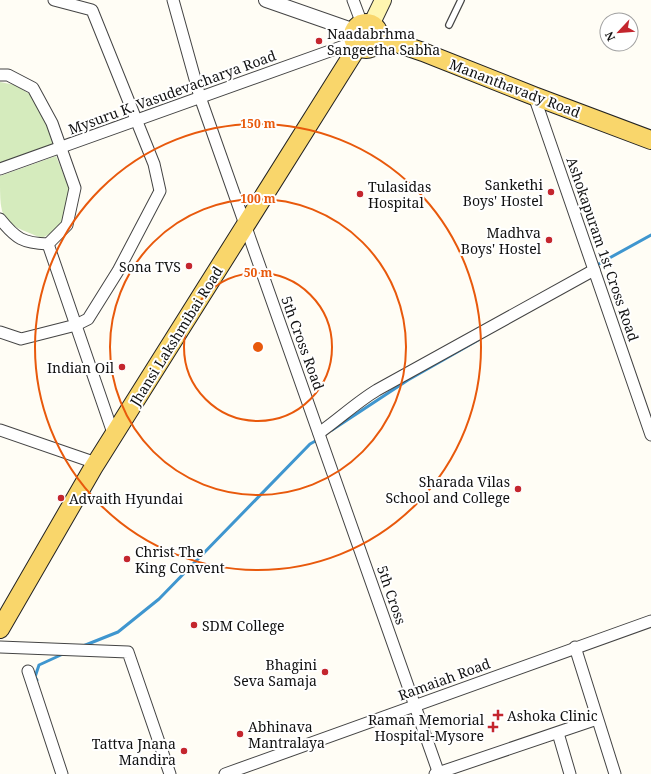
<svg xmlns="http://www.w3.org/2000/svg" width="651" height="774" font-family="'Noto Serif',serif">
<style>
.green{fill:#d5ebbd}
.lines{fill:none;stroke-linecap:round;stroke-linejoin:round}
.stream{stroke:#3f96cf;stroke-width:3}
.service-casing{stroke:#444;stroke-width:8}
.minor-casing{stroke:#444;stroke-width:13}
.tertiary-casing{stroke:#444;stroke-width:16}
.secondary-casing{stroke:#333;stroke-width:18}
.primary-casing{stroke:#222;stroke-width:20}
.service{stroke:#fff;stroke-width:5.5}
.minor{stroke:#fff;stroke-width:11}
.tertiary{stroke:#fff;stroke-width:14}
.secondary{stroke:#fff6b0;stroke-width:16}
.primary{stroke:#f9d66b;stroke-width:18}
.ring{fill:none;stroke:#e8590c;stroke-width:2}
.poi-dot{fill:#c4262e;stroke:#fff;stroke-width:1.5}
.labels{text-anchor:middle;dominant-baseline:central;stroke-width:4;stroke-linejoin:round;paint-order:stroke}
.poi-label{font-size:14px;fill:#111;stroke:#fff;text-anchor:end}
.street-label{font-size:14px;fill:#111;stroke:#fff}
.centre{fill:#e8590c;stroke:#fff;stroke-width:2}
.ring-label{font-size:12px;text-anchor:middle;font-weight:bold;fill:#e8590c;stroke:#fff;stroke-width:4;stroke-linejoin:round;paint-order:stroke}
</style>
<rect width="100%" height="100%" fill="#fffdf5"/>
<!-- green -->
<g class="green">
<path d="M0 82 15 85 33 96 55 144 0 164Z"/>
<path d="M56 156 69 188 61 228 42 238C0 222 0 221 0 176Z"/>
</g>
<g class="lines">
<!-- stream -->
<g class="stream">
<path d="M595 266 651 235"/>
<path d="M332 430 408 380 480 339"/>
<path d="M83 646 118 632 159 599 310 444 319 439"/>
<path d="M37 680 35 677 39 665 63 654"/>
</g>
<defs>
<path id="service" d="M449 25 461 0"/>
<g id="minor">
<path d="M173 0 200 97 439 774"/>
<path d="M353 0 362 24"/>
<path d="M0 75H8L33 88 52 123 75 188 67 225 48 244C23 243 16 239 0 219"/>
<path d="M534 96 651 435"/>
<path d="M0 169 355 42"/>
<path d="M48 244 114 436"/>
<path d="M0 332 21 339 76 325 88 319 118 271 160 191 154 164 92 10 54 0"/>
<path d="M0 430 96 463"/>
<path d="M319 433C339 419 357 402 377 390L594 270"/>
<path d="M0 647 128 652 170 774"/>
<path d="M575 647 615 774"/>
<path d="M28 671 62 774"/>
<path d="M558 733 570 774"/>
<path d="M225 774 651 621"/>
<path d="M435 774 597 719"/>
</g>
<path id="tertiary" d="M266 0 355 31"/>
<path id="secondary" d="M371 25 383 0"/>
<g id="primary">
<circle cx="366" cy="36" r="13"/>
<path d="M379 37 423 52 534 96 651 140"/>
<path d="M0 629 93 468 358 46"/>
</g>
</defs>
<!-- service casing -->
<use href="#service" class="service-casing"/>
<!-- minor casing -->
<use href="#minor" class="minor-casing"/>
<!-- tertiary casing -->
<use href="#tertiary" class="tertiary-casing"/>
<!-- secondary casing -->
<use href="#secondary" class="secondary-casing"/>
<!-- primary casing -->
<use href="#primary" class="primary-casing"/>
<!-- service -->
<use href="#service" class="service"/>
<!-- minor -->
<use href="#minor" class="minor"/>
<!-- tertiary -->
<use href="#tertiary" class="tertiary"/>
<!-- secondary -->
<use href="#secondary" class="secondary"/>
<!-- primary -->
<use href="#primary" class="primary"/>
</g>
<!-- distance rings -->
<g class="ring">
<circle cx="258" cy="347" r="74"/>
<circle cx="258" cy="347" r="148"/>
<circle cx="258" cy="347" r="223"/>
</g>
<!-- markers -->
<g class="poi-dot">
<circle cx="319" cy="41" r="4"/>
<circle cx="551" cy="192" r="4"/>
<circle cx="360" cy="194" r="4"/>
<circle cx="549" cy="240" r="4"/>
<circle cx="189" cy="266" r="4"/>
<circle cx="122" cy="367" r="4"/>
<circle cx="518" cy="489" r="4"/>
<circle cx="61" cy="498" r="4"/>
<circle cx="127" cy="559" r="4"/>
<circle cx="194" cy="625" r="4"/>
<circle cx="325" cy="672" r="4"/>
<path d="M496 709h4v4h4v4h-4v4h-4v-4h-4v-4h4z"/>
<path d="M491 721h4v4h4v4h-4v4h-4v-4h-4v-4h4z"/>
<circle cx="240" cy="734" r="4"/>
<circle cx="184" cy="751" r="4"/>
</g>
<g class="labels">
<!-- poi labels -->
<g class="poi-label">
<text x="327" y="33" text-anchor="start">Naadabrhma<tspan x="327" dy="16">Sangeetha Sabha</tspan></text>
<text x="543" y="184">Sankethi<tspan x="543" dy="16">Boys' Hostel</tspan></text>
<text x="368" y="186" text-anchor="start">Tulasidas<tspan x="368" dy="16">Hospital</tspan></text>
<text x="541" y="232">Madhva<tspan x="541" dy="16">Boys' Hostel</tspan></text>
<text x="181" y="266">Sona TVS</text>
<text x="114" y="367">Indian Oil</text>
<text x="510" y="481">Sharada Vilas<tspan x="510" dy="16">School and College</tspan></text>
<text x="69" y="498" text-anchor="start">Advaith Hyundai</text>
<text x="135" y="551" text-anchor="start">Christ The<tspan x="135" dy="16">King Convent</tspan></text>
<text x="202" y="625" text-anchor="start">SDM College</text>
<text x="317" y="664">Bhagini<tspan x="317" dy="16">Seva Samaja</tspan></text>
<text x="507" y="715" text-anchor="start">Ashoka Clinic</text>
<text x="484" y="719">Raman Memorial<tspan x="484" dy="16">Hospital-Mysore</tspan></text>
<text x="248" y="726" text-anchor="start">Abhinava<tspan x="248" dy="16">Mantralaya</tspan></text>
<text x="176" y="743">Tattva Jnana<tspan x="176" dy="16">Mandira</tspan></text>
</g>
<!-- street labels -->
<g class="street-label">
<text transform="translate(515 88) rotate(21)">Mananthavady Road</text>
<text transform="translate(172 92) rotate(-20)">Mysuru K. Vasudevacharya Road</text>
<text transform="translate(603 249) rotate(71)">Ashokapuram 1st Cross Road</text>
<text transform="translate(176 336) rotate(-58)">Jhansi Lakshmibai Road</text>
<text transform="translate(303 343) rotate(70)">5th Cross Road</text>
<text transform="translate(392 595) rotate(71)">5th Cross</text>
<text transform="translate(444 679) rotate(-20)">Ramaiah Road</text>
</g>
</g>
<circle cx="258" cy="347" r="6" class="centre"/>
<g class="ring-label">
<text x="258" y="128">150 m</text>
<text x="258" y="203">100 m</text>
<text x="258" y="277">50 m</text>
</g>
<!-- north arrow -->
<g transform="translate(619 32) rotate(244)"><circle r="19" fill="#ffffff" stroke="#a0a0a0"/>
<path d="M0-3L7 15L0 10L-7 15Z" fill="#c4262e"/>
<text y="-6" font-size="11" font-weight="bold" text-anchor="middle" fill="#111111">N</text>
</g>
</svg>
